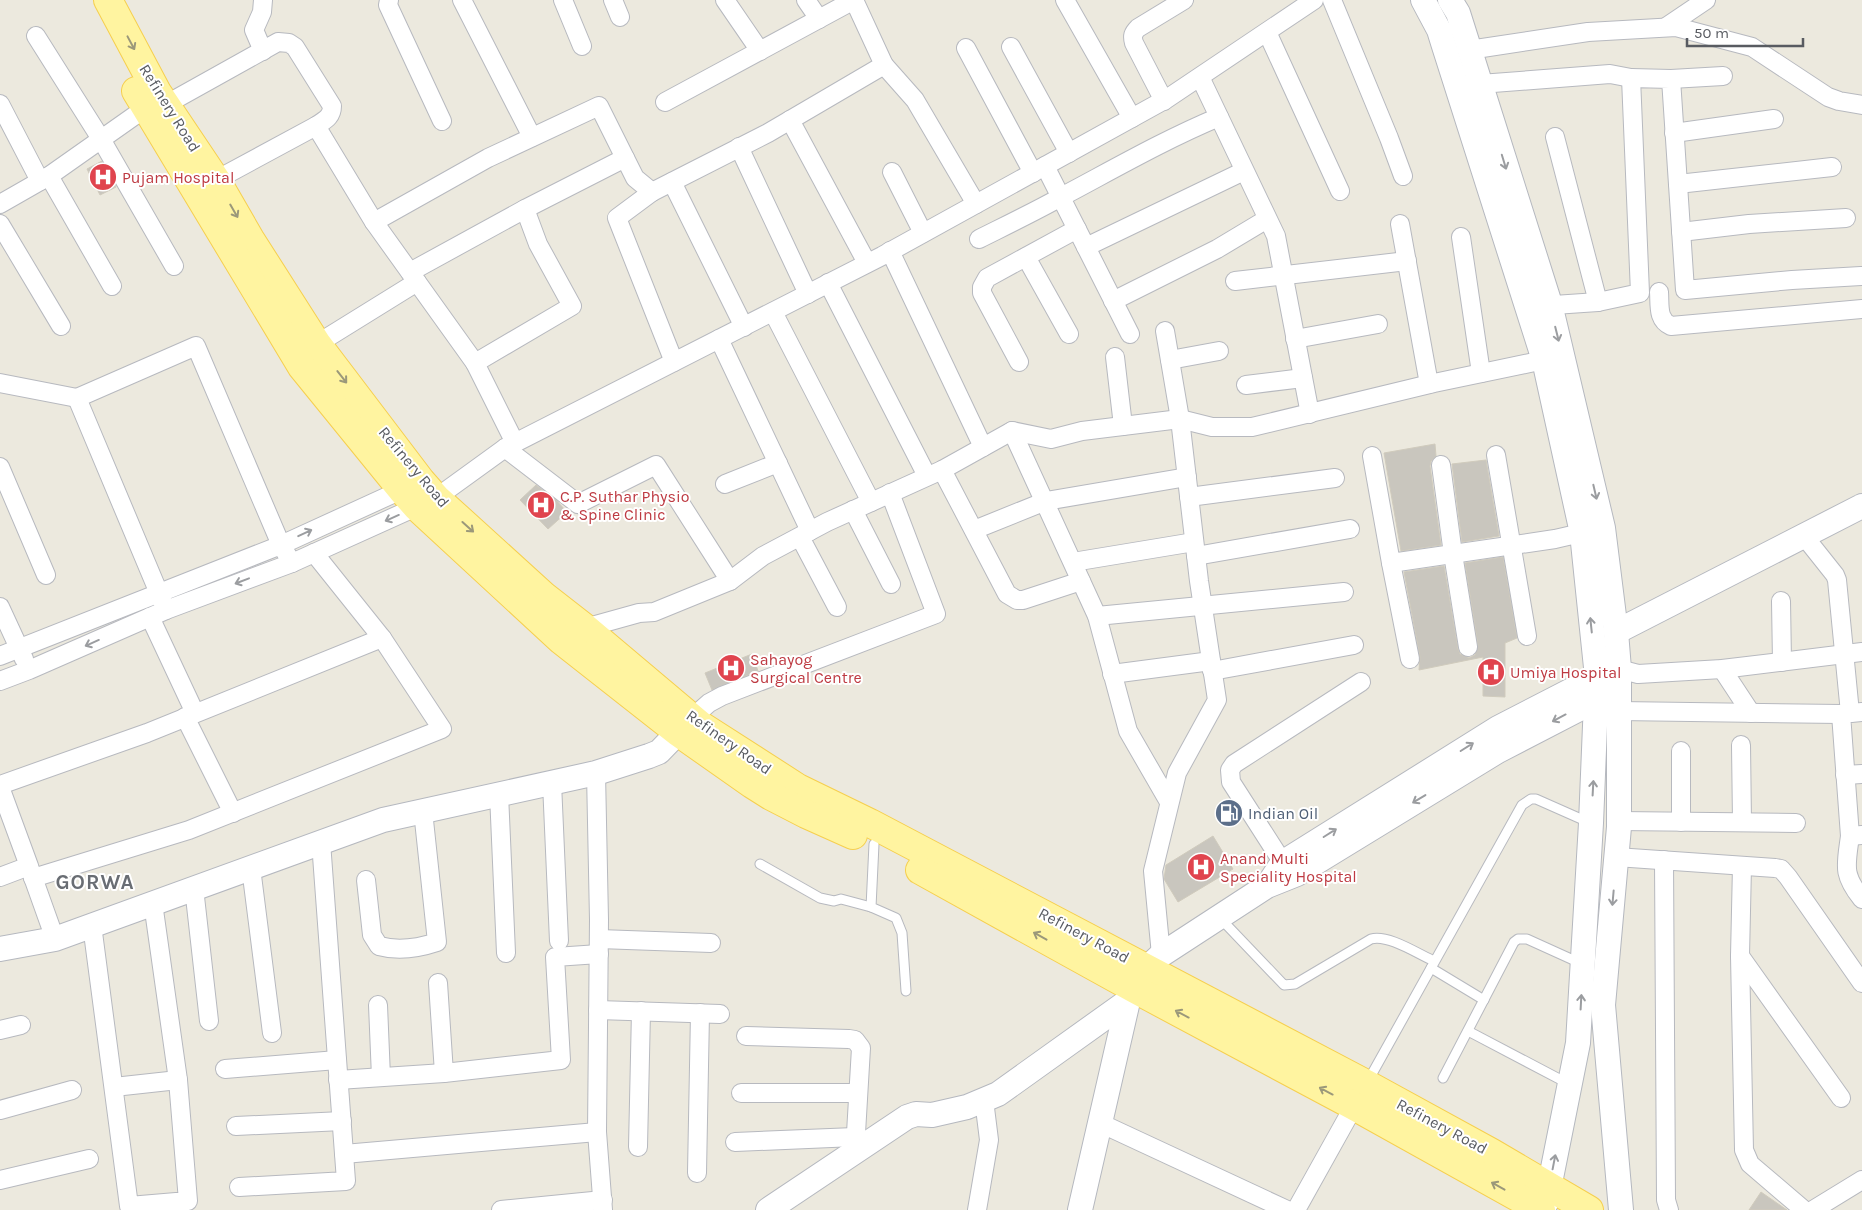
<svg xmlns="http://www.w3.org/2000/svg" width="1862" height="1210" font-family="Karla,sans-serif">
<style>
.building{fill:#c9c6be;stroke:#d0cbbd}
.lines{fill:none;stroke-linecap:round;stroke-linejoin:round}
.lane-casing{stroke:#b7b9bf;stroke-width:11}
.street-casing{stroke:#b7b9bf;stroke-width:20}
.secondary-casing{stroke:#b5b8bf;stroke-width:26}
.primary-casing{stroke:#f6cf4e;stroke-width:30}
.lane{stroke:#fff;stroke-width:9}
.street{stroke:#fff;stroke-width:18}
.secondary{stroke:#fff;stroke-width:24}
.primary{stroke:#fff4a0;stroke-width:28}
.oneway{stroke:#9b987a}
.oneway2{stroke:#9b9da0}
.labels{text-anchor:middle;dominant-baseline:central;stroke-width:4;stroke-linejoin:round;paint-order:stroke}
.street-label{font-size:16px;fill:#585b61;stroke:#fff}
.health-label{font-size:16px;fill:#be3a42;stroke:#fff;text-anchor:start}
.service-label{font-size:16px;fill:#4e5e75;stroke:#fff;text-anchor:start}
.district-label{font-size:21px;font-weight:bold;letter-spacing:1px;fill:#696d73;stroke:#fff}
</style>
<rect width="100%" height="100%" fill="#ece9de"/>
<!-- building -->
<g class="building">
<path d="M102 161 116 187 100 195 87 169Z"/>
<path d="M1435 444 1436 456 1431 461 1430 466 1441 545 1401 551 1384 453Z"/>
<path d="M1486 460 1499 536 1462 542 1452 464Z"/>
<path d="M536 485 556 500 567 512 548 529 520 500Z"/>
<path d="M1503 557 1517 638 1505 643V697L1483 696V657L1419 670 1420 657 1404 572 1444 566 1458 649 1460 654 1469 658 1475 655 1478 645 1465 563Z"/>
<path d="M752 654 758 671 712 690 705 673Z"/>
<path d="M1213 836 1233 869 1178 902 1164 879 1166 865Z"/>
<path d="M1761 1192 1787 1210H1749Z"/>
</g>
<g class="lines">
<defs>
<g id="lane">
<path d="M874 844 871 907 896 918 902 933 906 991"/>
<path d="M760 864 820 898 834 901 841 899 871 907"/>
<path d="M1220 918 1284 985 1295 984 1371 939C1388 934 1418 954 1434 961"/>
<path d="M1431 968 1484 1000"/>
<path d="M1468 1031 1567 1083"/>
<path d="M1443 1078 1514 942 1518 939H1527L1580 963"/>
<path d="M1368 1081 1522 805 1531 799H1536L1588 822"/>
</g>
<g id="street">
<path d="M263 0 262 12 254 30 263 51"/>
<path d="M389 0 388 5 442 121"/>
<path d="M462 0 532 137"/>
<path d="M563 0 582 46"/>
<path d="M613 0 620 17"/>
<path d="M725 0 760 51"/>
<path d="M806 0 819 19"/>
<path d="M1065 0 1132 118"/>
<path d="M1332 0 1389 138 1403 176"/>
<path d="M1666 27 1706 0"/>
<path d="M1267 32 1340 191"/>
<path d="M36 36 101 139 174 266"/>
<path d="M1011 47 1069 153"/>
<path d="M966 48 1033 173"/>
<path d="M1469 50 1588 32 1676 27 1752 47 1828 97 1839 101 1862 105"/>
<path d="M884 65 915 100 976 204"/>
<path d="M1200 77 1276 236 1310 414"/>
<path d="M1671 79 1723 76"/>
<path d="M1480 84 1610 74 1631 78"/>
<path d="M1164 101 1134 43C1132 36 1133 33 1138 28L1184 0"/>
<path d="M665 102 854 0"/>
<path d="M0 104 40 181"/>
<path d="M165 105 278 42 289 43 295 47 332 106C332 117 325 120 316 126"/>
<path d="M790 120 867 263"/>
<path d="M1674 133 1774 119"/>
<path d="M1555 137 1598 302"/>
<path d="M739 147 808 294"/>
<path d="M1045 166 1130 334"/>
<path d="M892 172 923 233"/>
<path d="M49 176 112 286"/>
<path d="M216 180 316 126 374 222 475 363 572 306 538 244 525 209"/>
<path d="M672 182 744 327"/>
<path d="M1678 184 1832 167"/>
<path d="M652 192 617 218 674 362"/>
<path d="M0 204 49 176 154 102"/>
<path d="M374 222 488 158 599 106 635 178 652 192 768 133 884 65 854 0"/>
<path d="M0 224 61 326"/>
<path d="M1400 224 1429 384"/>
<path d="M1681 232 1749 224 1846 218"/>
<path d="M1461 237 1481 373"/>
<path d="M979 239C1007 225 1034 212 1061 197 1114 169 1164 140 1219 117"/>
<path d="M1086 247 1244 171"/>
<path d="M890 251 983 447"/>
<path d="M1026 257 1069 334"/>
<path d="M410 272 525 209 625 158"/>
<path d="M1235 281 1407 261"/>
<path d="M828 283 927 476"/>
<path d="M1659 292C1660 305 1657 320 1671 326L1862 309"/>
<path d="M1113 301 1217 249 1267 219"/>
<path d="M1539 306 1598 302 1640 293 1631 78 1671 79 1685 290 1792 280 1861 276"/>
<path d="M773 312 871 502"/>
<path d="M719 339 810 531"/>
<path d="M1295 339 1378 324"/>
<path d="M317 344 417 282"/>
<path d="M1115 357 1123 426"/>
<path d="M1170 360 1219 351"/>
<path d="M1019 362 982 293V287L987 278 1077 229"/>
<path d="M475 363 515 443"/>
<path d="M0 383 77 398"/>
<path d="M1246 385 1303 378"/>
<path d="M1012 431 1097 616 1128 731 1169 802"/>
<path d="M505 448 578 504 656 465 730 581"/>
<path d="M1496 455 1527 636"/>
<path d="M1372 456 1391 563 1555 539 1594 530"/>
<path d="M1441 465 1453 554 1468 647"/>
<path d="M0 467 46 575"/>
<path d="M942 470 1007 594 1017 600H1023L1081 581"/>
<path d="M725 484 778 463"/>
<path d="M1189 497 1335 478"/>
<path d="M853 510 891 584"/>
<path d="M974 530 1046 501 1187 477"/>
<path d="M1804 536 1835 575 1837 580 1850 713"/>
<path d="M800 537 837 607"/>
<path d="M1196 556 1350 529"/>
<path d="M1073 562 1194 542"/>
<path d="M1391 563 1410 659"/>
<path d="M1781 601 1782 662"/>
<path d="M0 607 24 659"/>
<path d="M166 610 77 398 196 346 281 545 292 563"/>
<path d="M1097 616 1344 592"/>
<path d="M150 617 195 713"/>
<path d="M579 632 585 628 639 613 654 612 730 581 763 556 827 522 942 470 1012 431 1051 439 1082 431 1180 419 1212 427H1252L1434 383 1544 360"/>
<path d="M0 656 281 545 410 486"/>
<path d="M1619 669 1638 674 1722 669 1862 652"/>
<path d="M1722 669 1751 713"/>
<path d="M1212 671 1354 645"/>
<path d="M1112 674 1211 661"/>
<path d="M0 681 29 670 166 610 292 563 436 498 505 448 882 256 1168 98 1314 0"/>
<path d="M1619 711 1841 714"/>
<path d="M1862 712 1841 714 1850 836 1862 835"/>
<path d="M185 717 233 813"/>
<path d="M692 718 709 703 722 696 936 614 890 493"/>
<path d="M1741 745 1742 822"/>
<path d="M596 773 599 920 597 1132 603 1210"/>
<path d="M1845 775 1862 774"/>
<path d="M552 783 559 941"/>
<path d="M0 785 147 733 382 638 314 553"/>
<path d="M0 787 29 866 0 877"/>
<path d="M499 794 506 953"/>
<path d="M1619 821 1796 823"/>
<path d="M1681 822V751"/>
<path d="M1850 836C1846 866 1842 874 1862 899"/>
<path d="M1616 857 1775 868 1781 869 1788 877 1862 983"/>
<path d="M1664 860 1666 1200 1669 1210"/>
<path d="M1283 863 1231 782 1230 770 1234 764 1361 682"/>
<path d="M1742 866 1740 956 1744 1150 1750 1164 1804 1210"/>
<path d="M251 868 272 1033"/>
<path d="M30 869 55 939"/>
<path d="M33 878 189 830 442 729 382 638"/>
<path d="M366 880 372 935 379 946C397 951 419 948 437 942L423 811"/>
<path d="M194 888 209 1021"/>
<path d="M92 925 129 1206 188 1201 178 1080 153 903"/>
<path d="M599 939 711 943"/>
<path d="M1161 955 1153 871 1177 773 1217 700 1199 581 1180 419 1165 331"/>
<path d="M1740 956 1841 1098"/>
<path d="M438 983 444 1073"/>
<path d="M378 1005 381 1077"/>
<path d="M598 1010 720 1014"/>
<path d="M0 1030 21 1025"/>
<path d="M746 1036 849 1039 855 1040 861 1048 855 1150"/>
<path d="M225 1069 337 1060"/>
<path d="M338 1080 444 1073 561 1060 555 957 599 954"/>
<path d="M114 1087 178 1080"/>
<path d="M741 1093H858"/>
<path d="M0 1110 72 1090"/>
<path d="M1100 1123 1287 1210"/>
<path d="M236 1126 342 1121"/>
<path d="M735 1142 855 1137"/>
<path d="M638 1147 641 1011"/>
<path d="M344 1154 597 1132"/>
<path d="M697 1173 700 1013"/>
<path d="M0 1180 89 1159"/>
<path d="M239 1187 346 1181 321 842"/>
<path d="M501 1210 603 1200"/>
<path d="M977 1210 989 1140 984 1100"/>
<path d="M1296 1210 1359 1097"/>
<path d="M1813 1210 1862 1180"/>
</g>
<g id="secondary">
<path d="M1423 0 1439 30 1443 43 1544 360 1582 533 1597 677 1591 823 1578 1043 1546 1203"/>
<path d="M1450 0 1458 13 1550 304 1603 528 1616 632 1619 669V827L1603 1005 1621 1210"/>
<path d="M1616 632 1862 506"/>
<path d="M1268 885 1279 868 1287 860 1498 728 1597 677 1609 673"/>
<path d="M0 949 55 939 383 820 596 773 649 756 659 752 691 719"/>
<path d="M768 1210 907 1117 916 1114 932 1115 967 1107 998 1094 1128 1001"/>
<path d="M1080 1210 1128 1001 1147 968 1161 955 1267 886 1297 874 1498 751 1608 694"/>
</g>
<g id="primary">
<path d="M108 0 157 92 216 180 250 239 317 344 421 481 436 498 544 596 585 628 700 725 798 788 870 823 1366 1084 1492 1153 1589 1210"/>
<path d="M136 91 302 367 402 490 417 507 561 640 678 732 752 784 771 796 806 814 853 835"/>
<path d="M920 870 1135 989 1354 1106 1541 1210"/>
</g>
</defs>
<!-- lane casing -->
<use href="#lane" class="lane-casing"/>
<!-- street casing -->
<use href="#street" class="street-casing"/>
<!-- secondary casing -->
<use href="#secondary" class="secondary-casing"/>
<!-- primary casing -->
<use href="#primary" class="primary-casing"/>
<!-- lane -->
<use href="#lane" class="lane"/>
<!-- street -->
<use href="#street" class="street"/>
<!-- secondary -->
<use href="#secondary" class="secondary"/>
<!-- primary -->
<use href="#primary" class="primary"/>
</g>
<!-- one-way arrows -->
<defs><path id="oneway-shaft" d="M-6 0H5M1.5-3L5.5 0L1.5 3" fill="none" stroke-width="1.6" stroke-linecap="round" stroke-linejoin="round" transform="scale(1.25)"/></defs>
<g class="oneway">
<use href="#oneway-shaft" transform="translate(131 43) rotate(62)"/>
<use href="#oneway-shaft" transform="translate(234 211) rotate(60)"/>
<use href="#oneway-shaft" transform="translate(342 377) rotate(52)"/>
<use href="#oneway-shaft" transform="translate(468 527) rotate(42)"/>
<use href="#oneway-shaft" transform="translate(1040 936) rotate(-151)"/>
<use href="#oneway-shaft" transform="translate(1182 1014) rotate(-152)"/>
<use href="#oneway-shaft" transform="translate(1326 1091) rotate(-152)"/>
<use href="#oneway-shaft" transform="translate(1498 1186) rotate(-151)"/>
</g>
<g class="oneway2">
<use href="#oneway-shaft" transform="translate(1504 162) rotate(73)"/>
<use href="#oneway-shaft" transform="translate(1557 334) rotate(76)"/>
<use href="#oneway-shaft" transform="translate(1595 492) rotate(77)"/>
<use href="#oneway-shaft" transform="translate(392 518) rotate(156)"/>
<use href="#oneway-shaft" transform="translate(305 533) rotate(-25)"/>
<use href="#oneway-shaft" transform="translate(242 581) rotate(159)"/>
<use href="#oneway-shaft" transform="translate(1591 625) rotate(-96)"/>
<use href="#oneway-shaft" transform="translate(92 643) rotate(156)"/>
<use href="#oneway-shaft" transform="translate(1559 718) rotate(152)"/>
<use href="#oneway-shaft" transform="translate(1467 747) rotate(-32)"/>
<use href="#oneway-shaft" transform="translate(1593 788) rotate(-87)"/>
<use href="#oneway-shaft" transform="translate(1419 799) rotate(149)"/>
<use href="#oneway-shaft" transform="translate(1330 833) rotate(-32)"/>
<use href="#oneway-shaft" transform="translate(1613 898) rotate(95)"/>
<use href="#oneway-shaft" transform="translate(1581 1002) rotate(-87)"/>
<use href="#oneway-shaft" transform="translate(1554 1162) rotate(-79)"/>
</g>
<!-- icons -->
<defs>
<symbol id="hospital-disc" viewBox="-11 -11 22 22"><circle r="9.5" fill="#e0444e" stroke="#fff"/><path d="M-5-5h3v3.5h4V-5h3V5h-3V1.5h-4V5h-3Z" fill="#fff"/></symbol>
<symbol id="fuel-disc" viewBox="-11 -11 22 22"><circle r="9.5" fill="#5c6f8a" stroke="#fff"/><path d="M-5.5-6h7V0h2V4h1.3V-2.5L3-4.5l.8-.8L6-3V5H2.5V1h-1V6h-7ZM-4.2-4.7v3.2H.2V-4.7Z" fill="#fff"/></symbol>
</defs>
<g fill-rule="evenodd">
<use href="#hospital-disc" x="87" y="161" width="32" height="32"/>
<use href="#hospital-disc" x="525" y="489" width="32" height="32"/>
<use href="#hospital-disc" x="715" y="652" width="32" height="32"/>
<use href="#hospital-disc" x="1475" y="656" width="32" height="32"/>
<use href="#fuel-disc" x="1213" y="797" width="32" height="32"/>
<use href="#hospital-disc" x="1185" y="851" width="32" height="32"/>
</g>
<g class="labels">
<!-- street labels -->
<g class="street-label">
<text transform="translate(170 108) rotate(58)">Refinery Road</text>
<text transform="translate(414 467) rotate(50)">Refinery Road</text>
<text transform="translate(729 742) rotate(35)">Refinery Road</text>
<text transform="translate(1084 935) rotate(28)">Refinery Road</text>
<text transform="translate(1442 1126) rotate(28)">Refinery Road</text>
</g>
<!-- health labels -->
<g class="health-label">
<text x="122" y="177">Pujam Hospital</text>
<text x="560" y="496">C.P. Suthar Physio<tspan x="560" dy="18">&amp; Spine Clinic</tspan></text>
<text x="750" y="659">Sahayog<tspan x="750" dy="18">Surgical Centre</tspan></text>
<text x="1510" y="672">Umiya Hospital</text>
<text x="1220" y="858">Anand Multi<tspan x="1220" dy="18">Speciality Hospital</tspan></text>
</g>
<!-- service labels -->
<g class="service-label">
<text x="1248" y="813">Indian Oil</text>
</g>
<!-- district labels -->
<g class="district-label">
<text x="95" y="882">GORWA</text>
</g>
</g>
<!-- scale -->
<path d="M1687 38v8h116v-8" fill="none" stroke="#585b61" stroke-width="2.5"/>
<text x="1694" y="38" font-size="15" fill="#585b61" stroke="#ffffff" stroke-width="4" paint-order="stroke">50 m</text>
</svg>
